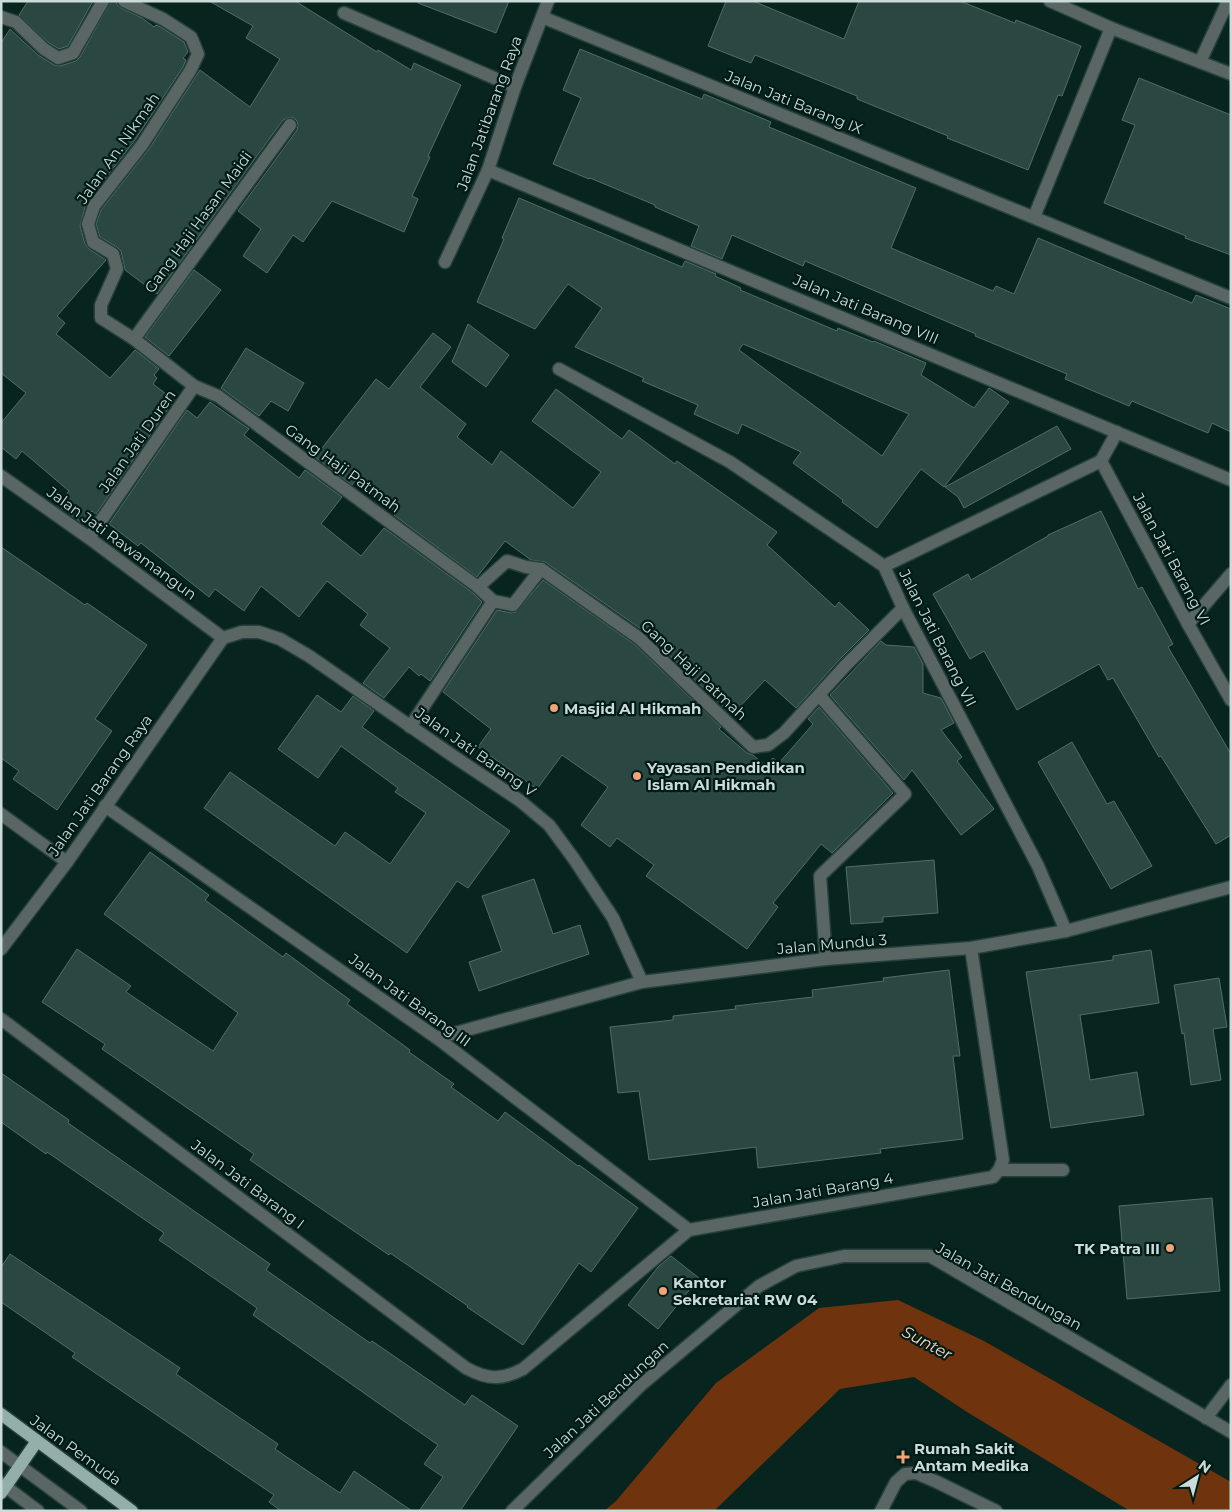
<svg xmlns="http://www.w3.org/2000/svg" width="1232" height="1512" font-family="Montserrat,sans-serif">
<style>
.water{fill:#6f340e}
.building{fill:#2b4742;stroke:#506d68;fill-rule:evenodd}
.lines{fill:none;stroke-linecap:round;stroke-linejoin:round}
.minor-casing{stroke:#26413d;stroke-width:15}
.major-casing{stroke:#26413d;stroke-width:15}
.minor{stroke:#596663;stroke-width:12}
.major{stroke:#94aea9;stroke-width:12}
.poi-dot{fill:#f0a279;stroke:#001a16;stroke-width:2}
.labels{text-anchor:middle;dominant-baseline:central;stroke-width:4.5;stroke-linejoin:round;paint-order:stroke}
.street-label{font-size:15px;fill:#cbdbd8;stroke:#001a16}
.poi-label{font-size:15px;font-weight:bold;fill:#cbdbd8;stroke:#001a16;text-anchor:start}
.water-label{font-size:16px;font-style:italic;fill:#fed7c4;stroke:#001a16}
</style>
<rect width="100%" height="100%" fill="#07241f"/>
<!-- water -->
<path class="water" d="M898 1300 984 1341 1231 1482V1511H1130L967 1412 914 1377 840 1389 714 1511H604L616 1501 716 1383 819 1308Z"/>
<!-- building -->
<g class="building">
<path d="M28 1H93L68 46 59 49 49 43 19 15Z"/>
<path d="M111 1H116L117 5 121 8 142 18 154 27 156 25 159 26 184 42 188 52 183 58 186 60 183 67 135 140 86 203 80 226 85 244 89 249 106 260 57 316 65 323 56 334 110 378 135 350 159 369 154 375 157 378 153 384 174 400 96 514 92 511 82 523 57 505 69 491 22 451 16 459 1 447V423L26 393 1 373V43L10 29 38 55 54 65 60 66 76 61 80 57Z"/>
<path d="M209 1H295L377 52 378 50 411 70 414 63 461 85 428 156 430 157 412 196 418 199 404 232 332 201 303 242 293 235 267 273 243 256 261 229 238 211 297 130 298 125 297 121 294 118 290 117 283 120 157 294 125 270 121 251 117 247 100 237 96 224 101 210 149 149 200 70 250 107 280 59 246 38 253 26Z"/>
<path d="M419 1H509L496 33 418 3Z"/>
<path d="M726 1H753L844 39 859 1H960L1015 23 1016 20 1081 46 1062 96 1058 95 1028 170 947 138 948 136 857 99V96L755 55 751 63 708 46Z"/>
<path d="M580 49 702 99 704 94 771 122 769 127 916 188 891 248 993 291 996 286 1014 294 1038 238 1192 303 1196 295 1231 309V432L1212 423 1208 433 1132 401 1129 406 1065 379 1067 374 975 336 976 334 805 261 803 266 732 235 722 259 691 246 699 226 655 207V205L590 178 589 179 553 164 581 98 563 90Z"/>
<path d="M1139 78 1231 115V255L1185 238 1186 236 1104 203 1135 125 1122 120Z"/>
<path d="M519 198 682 267 685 261 716 274 715 276 741 288 740 290 837 331 838 328 873 342 874 341 926 363 921 375 974 408 989 388 1009 402 944 487 921 469 877 528 842 502 843 500 793 463 801 452 742 424 738 434 694 414 698 405 642 381 644 378 575 347 602 308 568 284 535 329 477 302 504 239 502 238ZM743 344 909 414 882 456 739 350Z"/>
<path d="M194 270 221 290 169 356 145 337Z"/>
<path d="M468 324 509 355 486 387 452 362Z"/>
<path d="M433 333 451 347 420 387 466 424 457 437 492 465 501 451 573 508 601 472 532 421 556 389 622 439 629 430 675 464 677 461 777 532 767 545 835 607 839 602 869 630 840 659 796 708 765 680 732 715 644 631 545 562 531 560 505 541 477 577 394 515 396 512 355 481 352 485 315 457 376 379 389 389Z"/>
<path d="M246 348 304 383 288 411 271 401 259 416 221 388Z"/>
<path d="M210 402 249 429 244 435 299 478 305 470 342 497 321 524 361 556 384 528 473 593 482 602 430 681 421 674 419 676 409 667 384 698 363 683 390 648 360 625 368 614 327 581 299 617 261 586 244 611 215 589 209 597 141 543 138 546 109 524 187 410 197 418Z"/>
<path d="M1057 426 1071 449 964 508 958 497 945 487Z"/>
<path d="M1101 511 1138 589 1142 587 1173 644 1168 647 1231 754V835L1216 844 1161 756 1159 757 1113 678 1108 680 1099 664 1017 710 984 651 970 659 933 594 968 574 971 580 1048 536V535Z"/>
<path d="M1 547 85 605 87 603 147 645 95 719 112 731 57 810 13 779 19 771 1 758Z"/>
<path d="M543 580 634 644 721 727 719 729 747 753 753 755 766 766 773 758 779 763 813 724 808 719 819 707 893 793 832 853 821 844 773 903 778 907 747 949 646 876 654 865 617 838 610 847 581 825 608 787 562 755 537 789 478 747 491 729 443 692 497 610 511 613 516 612Z"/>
<path d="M881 641 886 645 914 647 923 664V693L941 698 954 723 941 730 962 757 957 761 994 809 961 835 912 770 904 780 830 695Z"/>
<path d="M317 695 341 712 353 696 374 711 362 727 510 831 468 888 457 881 407 953 204 808 230 772 335 846 345 832 390 864 426 813 395 792 398 788 341 746 318 778 278 749Z"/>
<path d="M1072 742 1107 804 1114 801 1152 866 1111 889 1038 762Z"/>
<path d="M150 852 209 895 205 900 283 957 286 953 350 1000 347 1004 410 1050 409 1052 454 1084 451 1087 498 1121 505 1112 578 1166 579 1165 638 1208 591 1272 579 1263 523 1345 467 1307 468 1306 390 1253 389 1255 250 1160 254 1154 102 1049 105 1044 42 1002 77 949 131 986 126 992 213 1051 238 1013 104 914Z"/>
<path d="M934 860 938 913 883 917V922L851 924 846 867Z"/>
<path d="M534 879 553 934 580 925 589 954 479 991 469 962 502 951 482 896Z"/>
<path d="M1151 950 1159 1003 1080 1015 1090 1080 1137 1072 1144 1115 1051 1128 1026 972 1113 960V956Z"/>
<path d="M949 970 960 1056H953L963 1139 880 1149 881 1153 758 1168 756 1147 649 1160 639 1091 618 1093 610 1027 673 1020V1016L736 1009 735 1006 813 997 812 990 884 981 883 978Z"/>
<path d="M1219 978 1227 1027 1213 1029 1221 1080 1191 1085 1184 1033 1182 1034 1174 985Z"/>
<path d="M1 1073 69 1120 68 1123 270 1264 266 1270 370 1343 372 1341 465 1405 472 1395 518 1426 460 1511H419L443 1477 424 1464 438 1445 253 1315 257 1308 159 1240 164 1233 47 1152 46 1154 1 1122Z"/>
<path d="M1212 1198 1220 1291 1127 1299 1119 1206Z"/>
<path d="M10 1254 180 1368 176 1374 278 1444 275 1449 340 1493 354 1471 412 1511H281L269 1502 274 1495 72 1357 75 1353 1 1302V1267Z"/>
<path d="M671 1256 699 1278 658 1329 628 1305 658 1267Z"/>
</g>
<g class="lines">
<defs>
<g id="minor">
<path d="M124 1 163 19 191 37 198 54 190 71 142 145 94 206 88 224 93 242 113 254 117 269 101 305V318L134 339 194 386 218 396 478 587 493 601 513 605 541 569"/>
<path d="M1050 1 1111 28 1231 74"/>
<path d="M344 13 515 87"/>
<path d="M1 17 16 22 44 49 58 58 73 53 103 1"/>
<path d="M542 17 1231 298"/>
<path d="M1200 62 1228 1"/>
<path d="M488 170 1231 480"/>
<path d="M1034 217 1111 28"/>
<path d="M445 262 488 170 515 87 548 1"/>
<path d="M134 339 290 125"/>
<path d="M559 369 730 462 884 566 903 608 1038 866 1066 931"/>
<path d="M1117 432 1101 461 1188 624 1231 700"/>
<path d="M1 476 89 538 223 638"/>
<path d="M89 538 194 386"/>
<path d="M884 566 1101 461"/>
<path d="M478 587 507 561 526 567 541 569 639 638 753 747 768 745 784 733 846 665 903 608"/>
<path d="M1188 624 1231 574"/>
<path d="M223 638 242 632H259L280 639 309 656 456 758 519 800 549 825 574 859 613 918 642 982"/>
<path d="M819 695 905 794 820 876 826 959"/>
<path d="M410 727 493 601"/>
<path d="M105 806 437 1038 689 1230"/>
<path d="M1 814 67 862"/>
<path d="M1 949 67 862 223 638"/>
<path d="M1 1019 466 1368C488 1380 502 1380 523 1369L689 1230 993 1177 999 1170 1003 1160 971 948"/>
<path d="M437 1038 642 982 826 959 971 948 1066 931 1231 887"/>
<path d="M999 1170H1063"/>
<path d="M1206 1418 1231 1385"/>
<path d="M1 1452 81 1511"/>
<path d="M1 1483 38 1511"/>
<path d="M512 1511 641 1385 759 1286 796 1266 844 1256H930L1231 1432"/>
<path d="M881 1511 896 1482 905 1474 916 1473 937 1482 996 1511"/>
</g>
<g id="major">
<path d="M1 1414 132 1511"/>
<path d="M1 1493 37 1441"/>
</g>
</defs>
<!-- minor casing -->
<use href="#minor" class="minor-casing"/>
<!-- major casing -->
<use href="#major" class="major-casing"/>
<!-- minor -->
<use href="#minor" class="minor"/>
<!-- major -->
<use href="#major" class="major"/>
</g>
<!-- markers -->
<g class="poi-dot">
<circle cx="554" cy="708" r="5"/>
<circle cx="637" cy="776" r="5"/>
<circle cx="1170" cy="1248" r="5"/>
<circle cx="663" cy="1291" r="5"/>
<path d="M900.5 1449.5h5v5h5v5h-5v5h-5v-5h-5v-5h5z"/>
</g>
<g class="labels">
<!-- street labels -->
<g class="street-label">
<text transform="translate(794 102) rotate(22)">Jalan Jati Barang IX</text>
<text transform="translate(489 113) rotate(-70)">Jalan Jatibarang Raya</text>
<text transform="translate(118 148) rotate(-55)">Jalan An. Nikmah</text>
<text transform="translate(198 222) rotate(-54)">Gang Haji Hasan Maidi</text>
<text transform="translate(866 309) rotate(23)">Jalan Jati Barang VIII</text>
<text transform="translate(137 441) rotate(-55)">Jalan Jati Duren</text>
<text transform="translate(343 468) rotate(36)">Gang Haji Patmah</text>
<text transform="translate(122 543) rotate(36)">Jalan Jati Rawamangun</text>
<text transform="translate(1172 559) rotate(62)">Jalan Jati Barang VI</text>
<text transform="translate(938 638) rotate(63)">Jalan Jati Barang VII</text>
<text transform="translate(694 670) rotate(43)">Gang Haji Patmah</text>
<text transform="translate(476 752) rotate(35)">Jalan Jati Barang V</text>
<text transform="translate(100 785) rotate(-55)">Jalan Jati Barang Raya</text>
<text transform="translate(832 944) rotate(-5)">Jalan Mundu 3</text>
<text transform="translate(410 1000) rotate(36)">Jalan Jati Barang III</text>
<text transform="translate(248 1184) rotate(37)">Jalan Jati Barang I</text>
<text transform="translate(823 1190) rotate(-10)">Jalan Jati Barang 4</text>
<text transform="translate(1009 1286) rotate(29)">Jalan Jati Bendungan</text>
<text transform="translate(606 1399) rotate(-43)">Jalan Jati Bendungan</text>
<text transform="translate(76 1450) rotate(36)">Jalan Pemuda</text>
</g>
<!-- poi labels -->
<g class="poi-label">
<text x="564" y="708">Masjid Al Hikmah</text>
<text x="647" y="767">Yayasan Pendidikan<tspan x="647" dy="17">Islam Al Hikmah</tspan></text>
<text x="1160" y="1248" text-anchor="end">TK Patra III</text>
<text x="673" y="1282">Kantor<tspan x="673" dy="17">Sekretariat RW 04</tspan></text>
<text x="914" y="1448">Rumah Sakit<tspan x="914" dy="17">Antam Medika</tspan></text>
</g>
<!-- water labels -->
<g class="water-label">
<text transform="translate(927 1343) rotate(28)">Sunter</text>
</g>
</g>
<!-- border -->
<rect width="1232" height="1512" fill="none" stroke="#cbdbd8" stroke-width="5"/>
<!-- north arrow -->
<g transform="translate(1197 1477) rotate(36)" stroke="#001a16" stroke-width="4" paint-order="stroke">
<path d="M0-4L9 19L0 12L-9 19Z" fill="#cbdbd8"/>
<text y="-8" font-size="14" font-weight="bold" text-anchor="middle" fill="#cbdbd8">N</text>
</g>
</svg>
